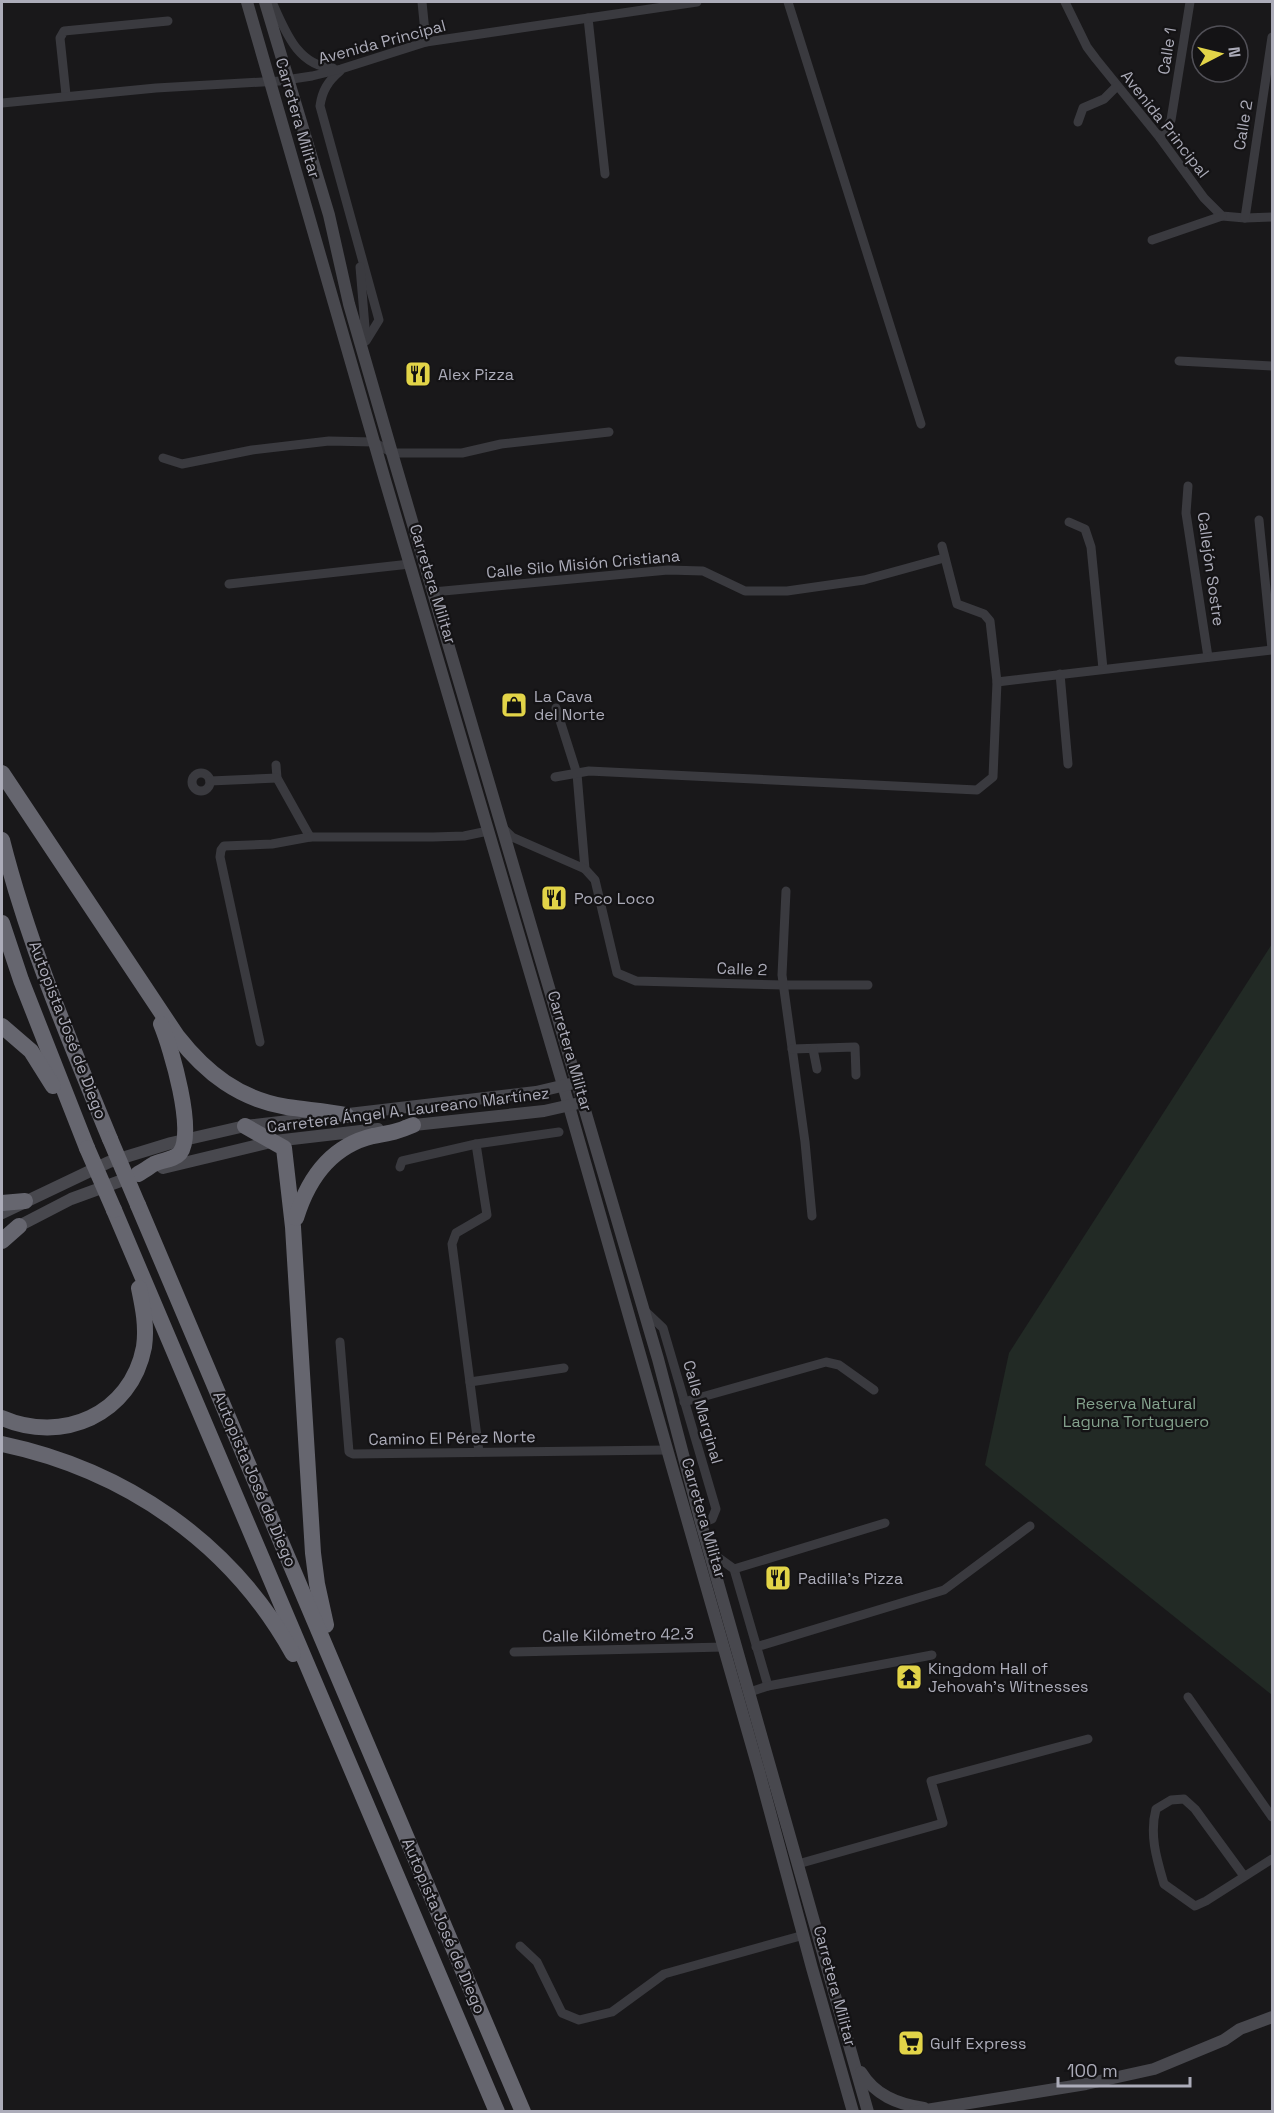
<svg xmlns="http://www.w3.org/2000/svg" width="1274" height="2113" font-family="'Space Grotesk',sans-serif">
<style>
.green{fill:#222a25}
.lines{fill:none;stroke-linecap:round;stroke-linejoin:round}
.street{stroke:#3a3a3f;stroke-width:9}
.secondary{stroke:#48484e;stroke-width:12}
.highway{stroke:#66666f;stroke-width:16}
.highway-bridge{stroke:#66666f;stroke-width:16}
.labels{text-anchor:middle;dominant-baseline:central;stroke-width:4.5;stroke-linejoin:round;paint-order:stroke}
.street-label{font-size:16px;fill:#acacb9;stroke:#141315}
.poi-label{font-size:16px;fill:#acacb9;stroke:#141315;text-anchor:start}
.park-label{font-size:16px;fill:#84a28d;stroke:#141315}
</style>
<rect width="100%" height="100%" fill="#19181a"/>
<!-- green -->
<path class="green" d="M1272 944V1695L985 1465 1009 1353Z"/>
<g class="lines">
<!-- street -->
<g class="street">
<path d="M272 2C285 30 297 66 333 68"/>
<path d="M422 2 426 42"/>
<path d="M788 2 921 424"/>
<path d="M1065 2 1087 47 1096 59 1160 138 1204 198 1222 216 1245 218 1272 217"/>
<path d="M588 18 605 174"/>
<path d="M340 71C328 81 322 91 320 106L379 320 366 341"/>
<path d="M66 95 60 38 64 31 168 21"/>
<path d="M2 103 156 88 279 81 312 76 341 69 426 42 697 2"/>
<path d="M1078 122 1083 108 1104 99 1117 86"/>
<path d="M1160 138 1171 120 1190 2"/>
<path d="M1245 218 1272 37"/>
<path d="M1152 240 1222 216"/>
<path d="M360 267 366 339"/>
<path d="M1179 361 1272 366"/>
<path d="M163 458 182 464 252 450 329 441 374 442 392 453H462L501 444 609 432"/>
<path d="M1188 486 1186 513 1208 657"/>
<path d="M1259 520 1272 649"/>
<path d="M1069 522 1085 529 1091 547 1103 669"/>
<path d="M229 584 410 564"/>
<path d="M433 592 668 570 703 571 745 591H787L864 580 944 558"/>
<path d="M1060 674 1068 764"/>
<path d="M997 682 1272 650"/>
<path d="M556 708 577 774 585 869 595 880 617 973 636 981 783 985H868"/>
<path d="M276 765 277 778 310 837"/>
<circle cx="201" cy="782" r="9"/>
<path d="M555 777 589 771 977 790 993 777 997 682 990 621 984 614 957 604 942 546"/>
<path d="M210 781 277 778"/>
<path d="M503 828 512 837 585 869"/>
<path d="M786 891 782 975 805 1142 812 1216"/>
<path d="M260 1042 220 857 221 850 224 846 272 844 310 837H433L464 836 488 831"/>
<path d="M792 1049 855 1047 856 1075"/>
<path d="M813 1049 817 1069"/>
<path d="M476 1144 487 1215 456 1233 452 1244 479 1452"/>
<path d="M400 1167 402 1161 476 1144 559 1132"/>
<path d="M644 1310 663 1328 716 1509 712 1519 701 1523"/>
<path d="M340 1342 349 1452 353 1454 667 1450"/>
<path d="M470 1382 564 1368"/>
<path d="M684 1402 826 1362 839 1365 874 1390"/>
<path d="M709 1551 734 1569 768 1686"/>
<path d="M734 1569 885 1523"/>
<path d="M756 1647 944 1590 1030 1526"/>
<path d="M514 1652 724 1647"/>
<path d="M750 1692 768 1686 932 1655"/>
<path d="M1188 1697 1272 1817"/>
<path d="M798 1864 943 1823 931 1781 1088 1739"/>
<path d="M1244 1876 1195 1809 1184 1799 1171 1800 1156 1809C1149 1835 1157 1860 1164 1884L1195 1906 1206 1901 1272 1859"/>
<path d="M520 1946 537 1962 562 2013 579 2020 612 2012 664 1974 804 1935"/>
</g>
<!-- secondary -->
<g class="secondary">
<path d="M247 2 385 480 563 1085 759 1771 812 1968 853 2112"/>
<path d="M265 2 329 215 349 304 392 453 658 1359 701 1523 868 2112"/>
<path d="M405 1126 544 1111 575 1104"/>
<path d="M163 1168 275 1141 378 1129"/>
<path d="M2 1213 109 1162 171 1143 245 1126 536 1092 570 1084"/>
<path d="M13 1229 71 1199 134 1176"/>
<path d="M861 2072C875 2095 897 2104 924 2108"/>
<path d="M914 2112 1086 2084 1154 2069 1224 2040 1240 2029 1272 2017"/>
</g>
<!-- highway -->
<g class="highway">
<path d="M2 773 177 1036C206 1073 239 1099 287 1107 307 1110 326 1111 346 1115"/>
<path d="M2 840C28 943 70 1042 110 1139"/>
<path d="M2 923 21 980 87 1148"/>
<path d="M2 1026 31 1051 53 1086"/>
<path d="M245 1126 284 1148 293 1227 313 1553 317 1584 326 1625"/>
<path d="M138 1174C144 1171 149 1167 154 1164 162 1160 174 1160 180 1153 196 1132 171 1048 161 1024"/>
<path d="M2 1203 25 1201"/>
<path d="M138 1205 523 2112"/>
<path d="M114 1210 497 2112"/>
<path d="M296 1218C308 1179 331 1146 373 1136 390 1133 397 1132 413 1125"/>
<path d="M2 1241 19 1226"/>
<path d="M2 1418C62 1444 131 1415 144 1347 147 1327 143 1307 139 1288"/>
<path d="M2 1444C125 1470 231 1542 293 1654"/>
</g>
<!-- highway-bridge -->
<g class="highway-bridge">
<path d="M110 1139 138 1205"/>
<path d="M87 1148 114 1210"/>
</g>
</g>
<!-- icons -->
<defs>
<symbol id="restaurant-square" viewBox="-11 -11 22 22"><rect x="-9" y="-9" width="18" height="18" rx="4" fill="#e2d448" stroke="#141315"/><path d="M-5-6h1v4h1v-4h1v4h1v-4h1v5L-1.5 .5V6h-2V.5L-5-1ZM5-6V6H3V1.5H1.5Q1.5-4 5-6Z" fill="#111"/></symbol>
<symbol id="shop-square" viewBox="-11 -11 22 22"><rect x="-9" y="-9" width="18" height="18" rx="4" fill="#e2d448" stroke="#141315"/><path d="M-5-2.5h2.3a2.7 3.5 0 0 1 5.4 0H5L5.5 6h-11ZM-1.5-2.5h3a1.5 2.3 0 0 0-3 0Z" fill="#111"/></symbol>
<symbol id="temple-square" viewBox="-11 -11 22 22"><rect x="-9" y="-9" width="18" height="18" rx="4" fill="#e2d448" stroke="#141315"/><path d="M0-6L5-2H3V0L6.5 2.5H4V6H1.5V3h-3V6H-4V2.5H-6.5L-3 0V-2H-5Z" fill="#111"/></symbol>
<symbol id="supermarket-square" viewBox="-11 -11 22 22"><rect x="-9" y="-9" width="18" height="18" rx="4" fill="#e2d448" stroke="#141315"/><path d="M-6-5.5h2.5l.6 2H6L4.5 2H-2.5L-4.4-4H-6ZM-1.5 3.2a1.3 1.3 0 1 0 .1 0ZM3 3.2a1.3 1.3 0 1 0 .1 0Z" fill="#111"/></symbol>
</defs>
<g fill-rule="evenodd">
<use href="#restaurant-square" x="403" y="359" width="30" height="30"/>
<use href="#shop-square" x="499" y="690" width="30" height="30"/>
<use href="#restaurant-square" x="539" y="883" width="30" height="30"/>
<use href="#restaurant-square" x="763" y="1563" width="30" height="30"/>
<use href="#temple-square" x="894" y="1662" width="30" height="30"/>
<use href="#supermarket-square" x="896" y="2028" width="30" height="30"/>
</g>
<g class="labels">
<!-- street labels -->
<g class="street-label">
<text transform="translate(382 42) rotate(-15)">Avenida Principal</text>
<text transform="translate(1167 51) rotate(-81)">Calle 1</text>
<text transform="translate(298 118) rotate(74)">Carretera Militar</text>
<text transform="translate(1165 124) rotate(52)">Avenida Principal</text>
<text transform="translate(1243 125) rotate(-81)">Calle 2</text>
<text transform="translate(583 564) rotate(-5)">Calle Silo Misión Cristiana</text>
<text transform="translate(1211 569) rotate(82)">Callejón Sostre</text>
<text transform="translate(433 584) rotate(73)">Carretera Militar</text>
<text transform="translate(742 969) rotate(2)">Calle 2</text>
<text transform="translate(68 1030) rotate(69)">Autopista José de Diego</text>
<text transform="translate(570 1051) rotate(74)">Carretera Militar</text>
<text transform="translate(408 1110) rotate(-7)">Carretera Ángel A. Laureano Martínez</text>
<text transform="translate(703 1412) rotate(74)">Calle Marginal</text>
<text transform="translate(452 1438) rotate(-1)">Camino El Pérez Norte</text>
<text transform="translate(255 1479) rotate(67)">Autopista José de Diego</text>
<text transform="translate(704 1518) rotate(74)">Carretera Militar</text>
<text transform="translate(618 1635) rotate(-1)">Calle Kilómetro 42.3</text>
<text transform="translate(444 1926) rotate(67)">Autopista José de Diego</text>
<text transform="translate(835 1986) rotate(75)">Carretera Militar</text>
</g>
<!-- poi labels -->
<g class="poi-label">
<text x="438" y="374">Alex Pizza</text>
<text x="534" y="696">La Cava<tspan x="534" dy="18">del Norte</tspan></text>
<text x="574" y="898">Poco Loco</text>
<text x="798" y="1578">Padilla's Pizza</text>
<text x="928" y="1668">Kingdom Hall of<tspan x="928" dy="18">Jehovah’s Witnesses</tspan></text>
<text x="930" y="2043">Gulf Express</text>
</g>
<!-- park labels -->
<g class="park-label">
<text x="1136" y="1403">Reserva Natural<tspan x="1136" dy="18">Laguna Tortuguero</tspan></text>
</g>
</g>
<!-- border -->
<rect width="1274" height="2113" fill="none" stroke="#acacb9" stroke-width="6"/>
<!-- north arrow -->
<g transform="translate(1220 54) rotate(83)"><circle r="28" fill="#141315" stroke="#515057" stroke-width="1.5"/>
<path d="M0-4.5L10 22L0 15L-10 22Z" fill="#e2d448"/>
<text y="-9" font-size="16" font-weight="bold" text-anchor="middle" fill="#acacb9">N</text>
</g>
<!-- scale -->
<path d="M1058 2077v9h132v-9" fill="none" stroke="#acacb9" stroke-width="3"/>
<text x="1067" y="2077" font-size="18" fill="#acacb9" stroke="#141315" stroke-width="4.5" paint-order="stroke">100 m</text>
</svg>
